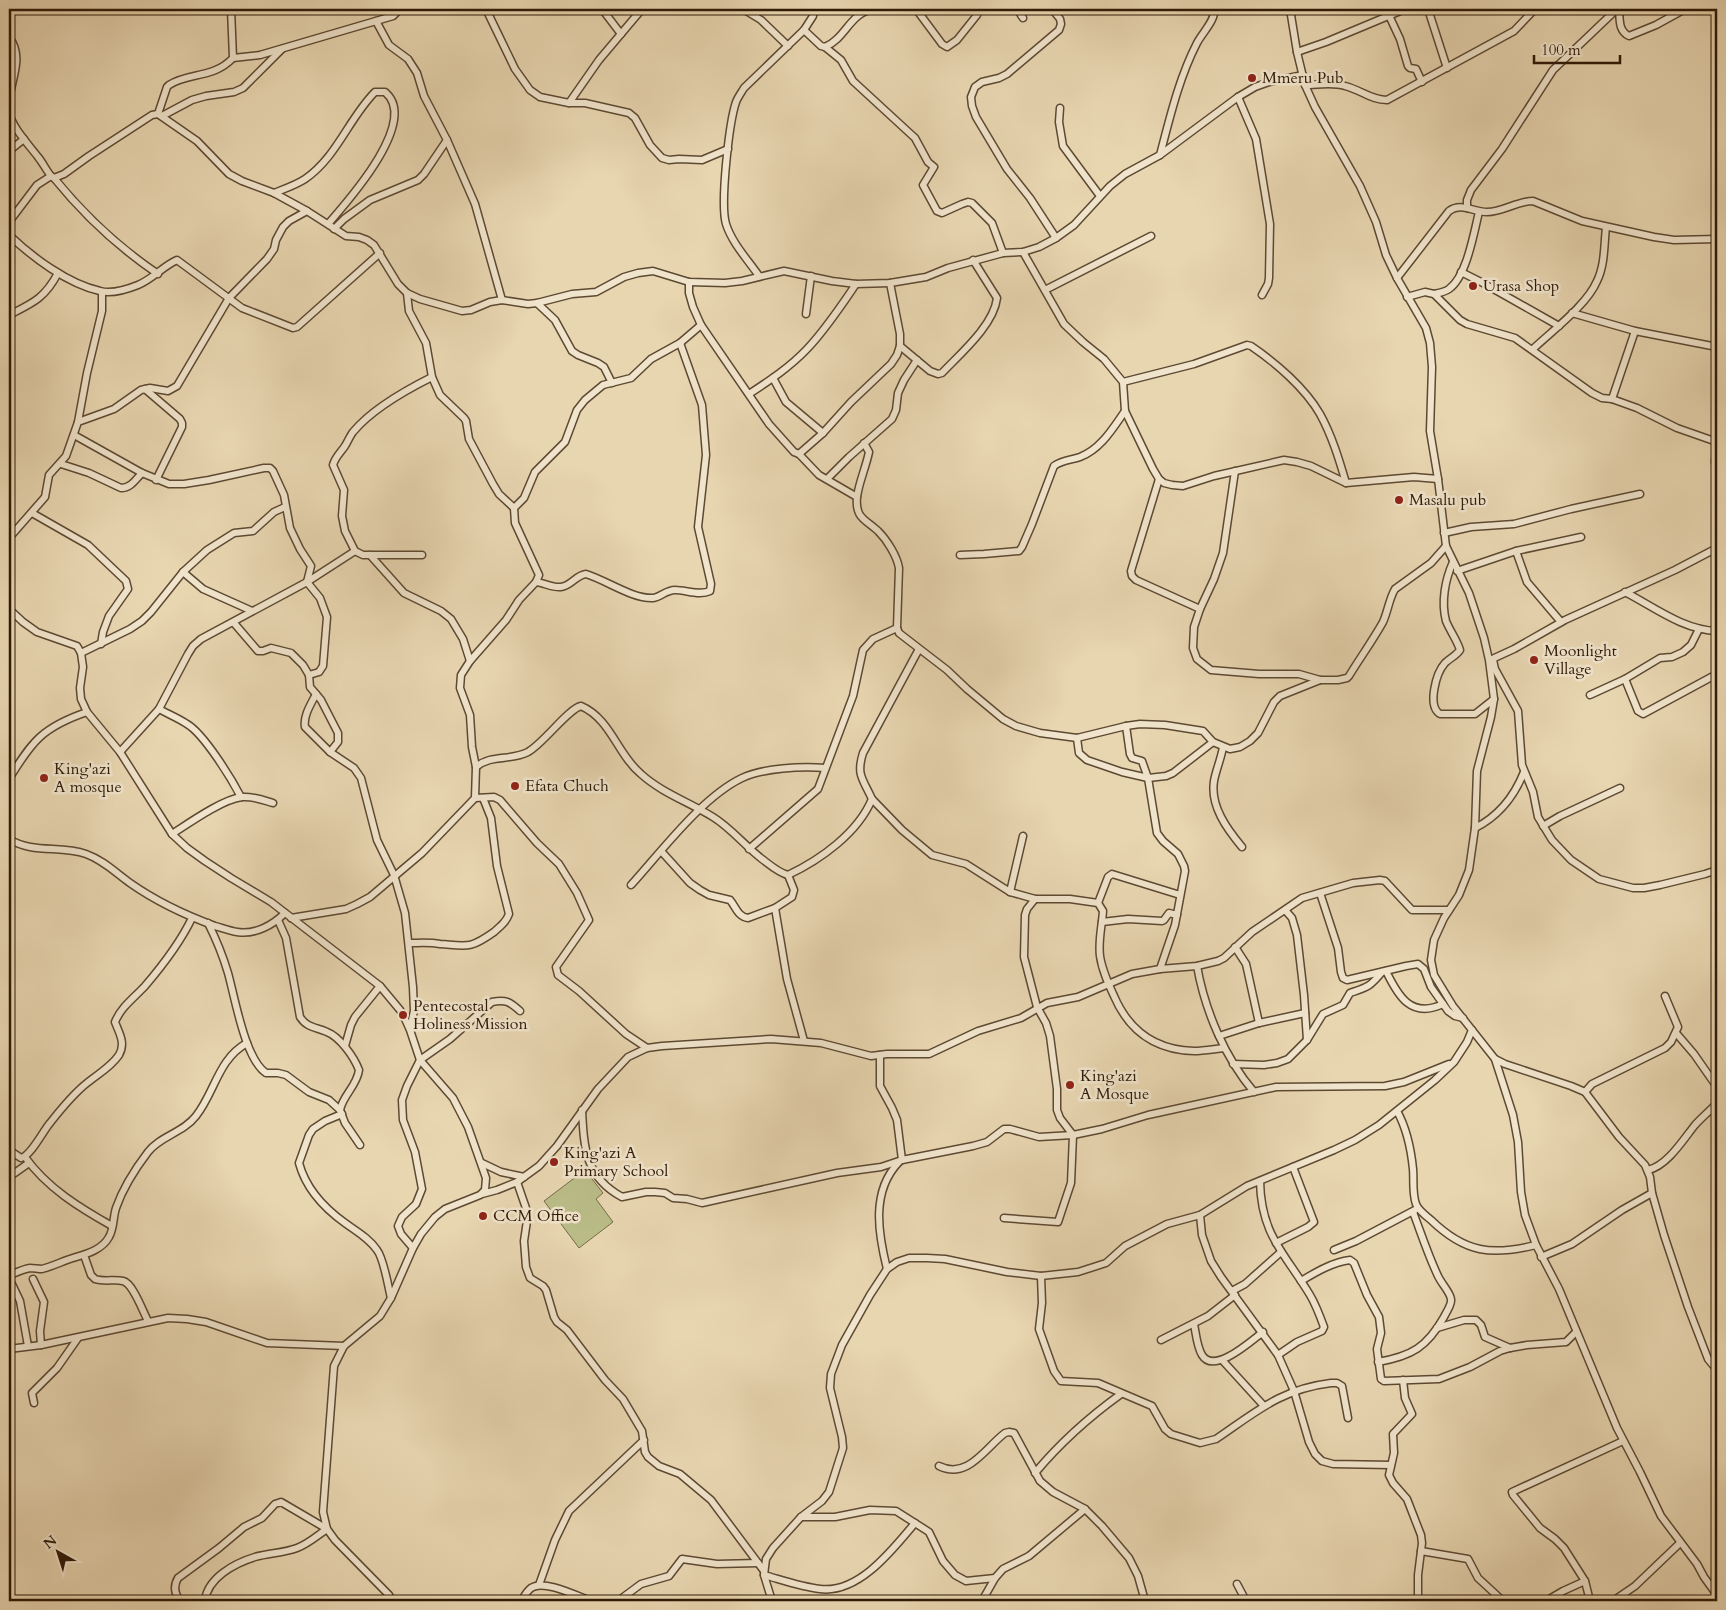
<svg xmlns="http://www.w3.org/2000/svg" width="1726" height="1610" font-family="Cardo,serif">
<style>
.green{fill:#babd88;stroke:#746c48}
.lines{fill:none;stroke-linecap:round;stroke-linejoin:round}
.minor-casing{stroke:#5d4932;stroke-width:9}
.minor{stroke:#f0e4cc;stroke-width:6}
.poi-dot{fill:#8f2418;stroke:#f0e4cc;stroke-width:2}
.labels{text-anchor:middle;dominant-baseline:central;stroke-width:5;stroke-linejoin:round;paint-order:stroke}
.poi-label{font-size:16px;fill:#2f1a07;stroke:#f0e4cc;text-anchor:start}
</style>
<rect width="100%" height="100%" fill="#e8d6b1"/>
<filter id="stains"><feTurbulence type="fractalNoise" baseFrequency=".004" numOctaves="4"/><feColorMatrix values="0 0 0 0 .2 0 0 0 0 .09 0 0 0 0 .02 0 0 0 .5 -.17"/></filter>
<radialGradient id="worn" r=".72"><stop offset=".6" stop-color="#630" stop-opacity="0"/><stop offset="1" stop-color="#630" stop-opacity=".3"/></radialGradient>
<!-- green -->
<path class="green" d="M585 1170 603 1193 596 1199 613 1222 579 1248 544 1201Z"/>
<g class="lines">
<defs>
<g id="minor">
<path d="M486 9 515 69 530 90 540 97 569 103H585L629 113 635 118 650 145 662 158 669 160 679 159 702 160 728 149"/>
<path d="M602 9 621 34"/>
<path d="M743 9 761 20 788 46"/>
<path d="M916 9 942 44 947 47 957 40 977 15"/>
<path d="M1017 9 1023 18"/>
<path d="M1052 9 1060 19 1061 24 1059 30 1007 74 999 78 982 82 975 87 971 97 972 106 976 117 1007 169 1030 198 1056 238"/>
<path d="M1290 9 1297 52 1305 85 1315 107 1360 186 1376 222 1386 255 1397 278 1426 328 1430 343 1432 367 1430 431 1438 479 1446 546 1469 593 1484 638 1489 660 1494 699 1491 717 1477 771 1475 828 1469 870 1459 895 1444 918 1434 940 1431 960 1434 975 1453 1006 1495 1059 1505 1064 1571 1086 1585 1092 1619 1137 1645 1165 1650 1177 1652 1193 1664 1235 1688 1307 1708 1359 1717 1370"/>
<path d="M1386 9 1400 39 1408 66 1410 68 1416 69 1422 82"/>
<path d="M1428 9 1447 68"/>
<path d="M1619 9C1620 19 1618 31 1629 36L1656 25 1685 9"/>
<path d="M376 21 389 45 408 59 417 73 424 96 447 140 475 204 502 300"/>
<path d="M804 30 821 46 825 47C845 39 850 13 873 9"/>
<path d="M9 37C27 60 6 86 9 112 11 126 29 145 38 157 43 163 46 170 51 176L54 178 64 174 89 156 152 115 158 114 197 141 229 174 242 181 274 193 307 211 346 236 359 237 367 240 374 245 398 284 407 293 420 299 462 311 471 310 490 302 502 300 528 304 537 303 572 294 596 292 624 277 638 273 653 271 689 282 725 283 742 281 784 271 832 281 856 284 890 283 926 277 948 268 1003 253 1023 252 1039 247 1056 238 1074 225 1110 186 1125 174 1160 155 1238 97 1255 87 1269 82 1303 75"/>
<path d="M825 47 841 60 853 81 915 138 928 162 934 167 923 185 937 211 942 213 962 204 968 202 972 203 992 223 1003 253"/>
<path d="M1297 52 1326 42 1405 9"/>
<path d="M233 58 260 55 376 21 393 16 400 9"/>
<path d="M1305 85C1318 85 1333 82 1345 86 1361 90 1371 100 1387 100L1514 31 1535 9"/>
<path d="M1238 97 1256 139 1270 224 1269 278 1268 284 1262 295"/>
<path d="M569 103 599 60 642 9"/>
<path d="M1060 108 1059 122 1063 146 1100 196"/>
<path d="M158 114 167 87 169 85C189 72 213 79 233 58L231 9"/>
<path d="M162 116 192 100 206 96 234 92 243 88 282 49"/>
<path d="M9 151 24 139"/>
<path d="M1160 155C1170 117 1179 78 1197 43 1202 33 1216 20 1214 9"/>
<path d="M54 178C84 215 118 247 158 274"/>
<path d="M274 193C284 189 296 185 305 179 337 157 349 118 375 92H385C420 121 348 201 328 224"/>
<path d="M1467 208V200L1471 190 1502 149 1553 70 1617 9"/>
<path d="M9 222 37 185 51 176"/>
<path d="M334 229 344 219 370 200 418 180 424 174 447 140"/>
<path d="M9 235C32 257 68 284 100 291 111 294 128 289 138 285 153 279 163 266 177 260L242 308 293 328 297 327 380 253"/>
<path d="M1023 252 1064 324 1083 342 1104 359 1123 382 1125 411 1153 469 1159 479 1164 483 1172 485 1183 486 1214 476 1284 460 1297 462 1311 466 1346 483 1414 477 1438 479"/>
<path d="M1461 272 1483 283 1559 326"/>
<path d="M759 276C748 260 732 243 726 224 720 204 729 123 736 102 738 97 741 93 744 88L804 30 813 16V9"/>
<path d="M1397 278 1449 211C1461 202 1473 212 1487 212 1503 212 1517 201 1533 201L1582 221 1654 237 1674 240 1717 239"/>
<path d="M689 282V293L693 307 701 325 769 424 794 452 799 454 823 433 851 402 891 364 897 355 900 346V334L890 283"/>
<path d="M1045 290 1151 236"/>
<path d="M407 293 409 311 426 343 432 377 440 395 464 418 466 421 469 439 493 484 499 494 514 508"/>
<path d="M1434 294C1439 293 1445 292 1449 289 1467 276 1474 232 1479 212"/>
<path d="M1407 297 1425 292 1434 294 1460 320 1467 324 1515 338 1592 393 1602 398 1612 399 1637 408 1677 428 1717 442"/>
<path d="M537 303 555 320 572 351 578 355 598 363 604 367 612 383"/>
<path d="M1572 313 1635 331 1717 347"/>
<path d="M806 314 811 276"/>
<path d="M9 315C33 303 45 298 58 273"/>
<path d="M900 346 930 371 938 374 942 373C960 354 994 325 997 298L973 260"/>
<path d="M1533 349C1552 331 1587 305 1597 281 1605 265 1604 245 1606 227"/>
<path d="M773 378 786 402 823 433"/>
<path d="M1123 382 1194 364 1247 345 1251 346C1276 363 1305 388 1320 414 1332 436 1339 459 1346 483"/>
<path d="M145 389 180 419 182 423V427L156 480"/>
<path d="M749 394C769 381 790 367 807 349 826 329 841 306 856 284"/>
<path d="M1612 399 1635 331"/>
<path d="M78 422 87 373 102 311V292"/>
<path d="M74 435 142 473 169 484H184L209 480 264 468H270L273 471 284 495 290 528 300 549 311 566 307 582 320 598 327 617 323 666 319 672 309 675"/>
<path d="M864 443 869 452C866 467 859 482 857 497 855 518 865 519 878 531 887 540 897 556 899 568L897 628 899 633 947 670 967 689 1003 719 1016 726 1040 733 1077 738 1126 726 1140 724 1165 725 1203 731 1213 742"/>
<path d="M1717 447 1715 461 1717 480"/>
<path d="M799 454 819 475 857 497"/>
<path d="M61 464 89 473 121 488C131 488 135 480 142 473"/>
<path d="M1235 471 1223 553 1214 579 1200 609 1194 627 1193 648 1197 659 1211 670 1259 674H1299L1320 680"/>
<path d="M827 479 849 457 892 419 896 410 898 393 904 380 917 360"/>
<path d="M1159 479 1131 571 1132 576 1136 580 1200 609"/>
<path d="M32 513 88 545 126 581 128 589 109 616 103 632 101 644"/>
<path d="M1444 533 1471 527 1514 524 1571 509 1640 494"/>
<path d="M9 538 45 497 49 475 66 456 78 422 114 409 141 390 150 388 168 391 177 386 229 298 267 259 274 249 276 240 283 227 289 221 307 211"/>
<path d="M1516 551 1527 582 1561 622"/>
<path d="M370 555 404 593 441 611 451 619 463 639 470 661"/>
<path d="M422 555H363L355 551 345 531 342 516 344 490 333 465C335 457 341 452 345 446 348 441 350 436 353 432 372 409 406 390 432 377"/>
<path d="M960 555 984 554 1019 551 1022 547 1032 524 1054 466C1062 460 1072 460 1080 457 1101 449 1113 428 1125 411"/>
<path d="M1453 562C1445 580 1441 602 1446 621 1450 631 1457 640 1460 650 1456 656 1450 658 1445 663 1436 673 1427 706 1440 714H1475L1494 699"/>
<path d="M1457 571 1516 551 1581 537"/>
<path d="M183 572 203 589 252 611"/>
<path d="M536 582 539 575 515 523 514 508 524 498 535 472 565 442 577 410 585 400 603 385 631 378 651 359 680 343 701 325"/>
<path d="M1625 592C1654 607 1683 630 1717 631"/>
<path d="M9 609 23 622 37 632 77 646 81 653 83 667 80 688 81 699 87 712 120 752 172 834 187 848 205 861 231 878 271 902 380 986 400 1010 405 1019 410 1030 420 1060 453 1098 468 1127 486 1178 485 1190 480 1195 445 1209 435 1217 421 1234 413 1248 391 1298 380 1316 344 1346 334 1366 323 1512 327 1529 335 1540 389 1595 392 1601"/>
<path d="M234 623 258 651H263L271 648 291 653 303 665 309 675 310 687 321 700 338 733V742L330 752"/>
<path d="M81 653 130 629 142 621 151 612 183 572 207 550 234 533 253 531 274 512 285 507"/>
<path d="M1490 660 1514 649 1565 620 1675 570 1717 548"/>
<path d="M1493 660 1495 669 1518 711 1522 765 1533 792 1538 817 1552 840 1571 860 1599 879 1633 888H1644L1660 885 1705 874 1717 870"/>
<path d="M1625 679 1638 711 1643 714 1717 674"/>
<path d="M316 694C311 704 303 716 305 727L330 752 354 768 361 778 377 840 394 875 405 913 413 987 414 1011 410 1029"/>
<path d="M1590 695 1625 679 1660 658 1672 657 1683 652 1691 645 1699 629"/>
<path d="M159 709C168 714 178 718 187 724 204 734 231 778 241 797"/>
<path d="M1126 726 1130 754 1132 758 1142 761 1148 778 1157 833 1163 841 1178 854 1184 866 1185 871 1175 925 1160 969"/>
<path d="M1077 738 1079 753 1087 760 1122 772 1148 778 1166 776 1173 773 1213 742 1230 749 1240 747 1250 741 1258 733 1274 702 1280 696 1320 680H1338L1347 678 1349 676C1360 658 1373 640 1383 622 1388 611 1389 599 1395 589L1431 563 1446 546"/>
<path d="M1223 747C1221 759 1216 770 1214 781 1210 806 1227 829 1242 847"/>
<path d="M120 752 159 709 188 654 193 646 201 639 307 582 355 551"/>
<path d="M476 767C491 754 511 761 528 752 544 743 568 709 581 706 611 719 617 754 641 774 662 793 689 802 713 817 731 828 745 846 762 859 770 865 779 873 788 875 820 860 858 833 872 799 863 779 856 775 863 753L919 649"/>
<path d="M9 779C32 741 43 727 87 712"/>
<path d="M475 798 494 797 500 800 537 843 559 864 577 893 589 920 556 967 558 975 579 991 626 1034 647 1048"/>
<path d="M872 799 902 830 932 855 966 864 1010 892 1035 899H1070L1098 903 1103 911C1102 926 1098 941 1100 956 1102 970 1108 983 1114 996 1129 1031 1155 1050 1194 1051 1204 1051 1214 1049 1224 1048"/>
<path d="M1543 826 1560 816 1620 788"/>
<path d="M1475 828C1499 816 1514 797 1524 772"/>
<path d="M172 834C189 823 223 799 242 797 253 796 263 800 273 803"/>
<path d="M9 839C33 854 60 845 86 854 103 860 116 873 130 883 157 902 185 915 215 926 222 928 230 931 237 932 255 935 273 925 285 913"/>
<path d="M749 849 818 789 853 696 863 650 873 639 897 628"/>
<path d="M661 851 690 883 700 890 709 895 730 900C736 907 738 917 748 918L775 908 792 897 794 890 788 875"/>
<path d="M631 885C661 852 702 797 742 778 763 768 802 766 825 768"/>
<path d="M1010 892 1023 836"/>
<path d="M1320 893 1338 948 1341 972 1343 978 1347 980 1406 966 1418 964 1424 969 1431 987 1448 1011 1455 1016 1463 1018"/>
<path d="M1098 903 1108 877 1112 874 1180 895"/>
<path d="M775 908 787 979 804 1041"/>
<path d="M1285 910 1292 918 1297 935 1304 995 1307 1040"/>
<path d="M291 918 346 909 357 904 370 897 422 853 475 798 476 767 472 747 470 715 460 688 461 675 470 661 506 620 519 600 536 582C545 583 552 588 561 587 571 586 576 575 586 574 606 580 632 599 653 598 661 597 666 590 675 590 686 590 700 596 710 591L711 584 698 527 706 455 702 405 680 343"/>
<path d="M278 920 286 938 300 1017C307 1028 316 1027 327 1032 340 1037 354 1057 359 1070 357 1086 343 1095 340 1110"/>
<path d="M1102 922 1128 919 1162 921 1164 920 1169 913 1177 915"/>
<path d="M208 923C216 939 223 956 228 973 235 998 245 1059 266 1073H278L286 1075 309 1092 329 1100 340 1110 345 1123 360 1145"/>
<path d="M409 943C419 943 430 942 440 944 468 946 470 949 494 932 501 926 506 922 509 914L497 866 491 818 483 798"/>
<path d="M1235 947 1246 964 1259 1023"/>
<path d="M1197 966C1205 1011 1225 1058 1254 1092"/>
<path d="M1386 971C1398 996 1411 1019 1443 1004"/>
<path d="M1676 1033 1694 1054 1717 1087"/>
<path d="M1219 1036 1259 1023 1305 1013"/>
<path d="M345 1046 351 1025 355 1017 380 986"/>
<path d="M880 1055V1086L892 1108 897 1120 902 1160"/>
<path d="M1495 1059 1513 1115 1518 1142 1521 1192 1525 1215 1536 1245 1559 1289 1617 1428 1640 1472 1661 1516 1697 1564 1704 1577 1717 1595"/>
<path d="M1233 1064 1264 1065 1277 1063 1288 1059 1307 1040 1323 1014 1343 1005 1350 993C1367 987 1370 987 1382 972"/>
<path d="M1585 1092 1592 1084 1665 1048 1671 1042 1678 1027 1665 996"/>
<path d="M582 1110C584 1148 585 1177 622 1197L646 1192H655L665 1193 673 1198 687 1199 702 1203 837 1173 881 1167 902 1160 973 1146 987 1142 1004 1129H1010L1039 1137 1073 1135 1102 1129 1148 1115 1276 1087 1385 1086 1404 1082 1449 1064"/>
<path d="M1397 1111C1407 1129 1411 1149 1413 1169 1414 1180 1412 1193 1416 1204 1418 1210 1426 1216 1431 1220 1465 1253 1492 1256 1536 1245"/>
<path d="M342 1114 325 1121 313 1129 309 1135 299 1163C306 1189 324 1208 345 1223 356 1231 369 1238 377 1250 384 1259 388 1286 391 1298"/>
<path d="M9 1150 21 1158C31 1156 43 1131 50 1123 61 1109 73 1094 87 1083 98 1074 111 1067 119 1055 126 1043 119 1033 115 1022 121 1007 134 998 145 986 163 965 180 943 192 918"/>
<path d="M25 1157C47 1188 80 1208 112 1226"/>
<path d="M482 1163 501 1172 524 1177"/>
<path d="M1648 1170C1667 1166 1683 1140 1695 1125 1702 1117 1710 1111 1717 1103"/>
<path d="M9 1177 29 1163"/>
<path d="M1260 1181C1261 1235 1284 1252 1310 1295 1316 1305 1320 1316 1324 1327L1322 1331 1297 1342 1278 1355"/>
<path d="M517 1182 528 1214 524 1241 526 1267 530 1278 543 1286 546 1290 554 1317 557 1322 567 1330 605 1380 623 1399 642 1431 645 1452 648 1457 659 1466 680 1474 711 1500 764 1571"/>
<path d="M482 1194 497 1190 517 1182 539 1166 557 1146 598 1089 628 1057 647 1048 662 1046 771 1039 821 1043 871 1056 887 1054H929L978 1031 1021 1018 1047 1003 1078 997 1132 974 1160 969 1197 966 1218 961 1224 958 1252 932 1302 898 1353 883 1380 880 1385 881 1412 910H1449"/>
<path d="M1200 1215 1202 1235 1211 1261 1221 1277 1278 1355 1294 1391 1309 1442 1315 1454 1322 1461 1333 1464 1391 1465"/>
<path d="M1004 1218 1058 1222 1071 1183 1073 1135 1060 1118 1057 1110V1089L1050 1036 1046 1023 1037 1007 1024 957 1025 915 1027 909 1035 899"/>
<path d="M1276 1243 1308 1227 1314 1222 1293 1167"/>
<path d="M413 1248 401 1234 398 1226 402 1217 416 1204 422 1189 415 1152 403 1120 402 1100 407 1086 420 1060 450 1039 492 1002C506 999 510 1002 520 1011"/>
<path d="M1334 1250 1356 1241 1415 1210"/>
<path d="M84 1255 91 1275 95 1279C104 1282 114 1279 123 1281 133 1283 143 1312 148 1321"/>
<path d="M1541 1257 1572 1244 1622 1210 1652 1193"/>
<path d="M887 1269C878 1233 871 1191 899 1162"/>
<path d="M9 1275C16 1273 23 1269 30 1268 34 1268 38 1269 42 1269 50 1267 59 1263 67 1260 81 1255 101 1252 109 1237 114 1229 113 1217 116 1208 123 1188 135 1169 148 1152 160 1136 183 1133 196 1116 215 1092 218 1059 247 1043"/>
<path d="M1041 1276 1042 1303 1039 1329 1054 1371 1061 1381 1098 1383 1152 1406 1165 1429 1171 1434 1200 1443 1216 1439C1256 1412 1281 1389 1331 1383H1337L1342 1386 1348 1418"/>
<path d="M9 1278 20 1301 28 1346"/>
<path d="M33 1279 44 1302 40 1331 41 1345"/>
<path d="M1301 1281C1316 1272 1333 1262 1350 1260L1354 1263 1367 1295 1379 1317 1381 1333 1377 1349 1381 1379 1384 1381 1439 1379 1470 1367 1500 1351 1510 1348 1527 1345 1566 1342 1576 1332"/>
<path d="M1232 1291 1245 1284 1281 1252"/>
<path d="M1194 1324C1196 1334 1197 1347 1202 1355 1214 1375 1251 1341 1263 1332"/>
<path d="M1437 1328 1464 1320H1476L1481 1325 1485 1337 1510 1348"/>
<path d="M1161 1340 1208 1316 1235 1295"/>
<path d="M9 1349 41 1345 168 1318 187 1319 206 1322 267 1343 344 1346"/>
<path d="M1223 1361 1264 1406"/>
<path d="M1378 1362C1412 1356 1427 1347 1444 1317 1446 1312 1452 1305 1451 1299 1450 1292 1441 1283 1438 1276 1428 1255 1421 1233 1413 1212"/>
<path d="M1403 1380 1405 1398 1412 1414 1393 1434 1394 1453 1389 1475 1393 1483 1407 1499 1421 1535 1422 1543 1418 1575V1601"/>
<path d="M34 1403 32 1393 57 1368 78 1338"/>
<path d="M939 1466C968 1480 985 1448 1005 1433L1009 1432 1014 1433 1040 1481 1053 1492 1085 1509 1102 1526 1129 1558 1138 1576 1145 1601"/>
<path d="M1035 1473C1060 1443 1089 1417 1121 1394"/>
<path d="M801 1517H835L870 1510 896 1511 929 1532 943 1561 955 1575 966 1581 995 1578"/>
<path d="M1421 1551 1468 1559 1478 1578 1503 1601"/>
<path d="M764 1575C782 1580 802 1587 820 1589 859 1594 893 1549 915 1523"/>
<path d="M1237 1584 1246 1601"/>
<path d="M539 1585 555 1540 569 1511 644 1440"/>
<path d="M180 1601C175 1594 173 1586 178 1578L219 1548 244 1527 262 1518 275 1504 281 1502 327 1529C318 1535 308 1544 297 1548 284 1553 269 1553 255 1557 235 1563 207 1578 205 1601"/>
<path d="M521 1601C524 1597 526 1592 531 1588 544 1579 577 1596 591 1601"/>
<path d="M618 1601 641 1584 669 1576 682 1559 717 1564 758 1563"/>
<path d="M772 1601 764 1575 766 1559 773 1548 801 1517 822 1501 829 1492 843 1448 842 1437 830 1388 831 1374 842 1345 870 1295 887 1269 897 1262 909 1258H927L945 1259 1007 1272 1041 1276 1078 1272 1106 1263 1125 1246 1167 1224 1200 1215 1247 1186 1334 1150 1355 1140 1379 1125 1435 1080 1454 1062 1467 1042 1472 1030"/>
<path d="M982 1601 995 1578 1003 1569 1029 1556 1085 1509"/>
<path d="M1546 1601 1563 1591 1585 1581"/>
<path d="M1590 1601 1585 1581 1564 1548 1555 1539 1540 1528 1513 1495 1512 1492 1623 1441"/>
<path d="M1613 1601 1635 1586 1680 1543"/>
</g>
</defs>
<!-- minor casing -->
<use href="#minor" class="minor-casing"/>
<!-- minor -->
<use href="#minor" class="minor"/>
</g>
<!-- markers -->
<g class="poi-dot">
<circle cx="1252" cy="78" r="5"/>
<circle cx="1473" cy="286" r="5"/>
<circle cx="1399" cy="500" r="5"/>
<circle cx="1534" cy="660" r="5"/>
<circle cx="44" cy="778" r="5"/>
<circle cx="515" cy="786" r="5"/>
<circle cx="403" cy="1015" r="5"/>
<circle cx="1070" cy="1085" r="5"/>
<circle cx="554" cy="1162" r="5"/>
<circle cx="483" cy="1216" r="5"/>
</g>
<g class="labels">
<!-- poi labels -->
<g class="poi-label">
<text x="1262" y="78">Mmeru Pub</text>
<text x="1483" y="286">Urasa Shop</text>
<text x="1409" y="500">Masalu pub</text>
<text x="1544" y="651">Moonlight<tspan x="1544" dy="18">Village</tspan></text>
<text x="54" y="769">King'azi<tspan x="54" dy="18">A mosque</tspan></text>
<text x="525" y="786">Efata Chuch</text>
<text x="413" y="1006">Pentecostal<tspan x="413" dy="18">Holiness Mission</tspan></text>
<text x="1080" y="1076">King'azi<tspan x="1080" dy="18">A Mosque</tspan></text>
<text x="564" y="1153">King'azi A<tspan x="564" dy="18">Primary School</tspan></text>
<text x="493" y="1216">CCM Office</text>
</g>
</g>
<!-- margin -->
<rect width="1726" height="1610" fill="none" stroke="#e8d6b1" stroke-width="30"/>
<rect x="10" y="10" width="1706" height="1590" fill="none" stroke="#2f1a07" stroke-width="2.5"/>
<rect x="15" y="15" width="1696" height="1580" fill="none" stroke="#2f1a07"/>
<!-- north arrow -->
<g transform="translate(58 1552) rotate(321)" stroke="#f0e4cc" stroke-width="4" paint-order="stroke">
<path d="M0-4L9 19L0 12L-9 19Z" fill="#2f1a07"/>
<text y="-8" font-size="14" font-weight="bold" text-anchor="middle" fill="#2f1a07">N</text>
</g>
<!-- scale -->
<path d="M1534 55v8h86v-8" fill="none" stroke="#2f1a07" stroke-width="2.5"/>
<text x="1541" y="55" font-size="15" fill="#2f1a07" stroke="#f0e4cc" stroke-width="4" paint-order="stroke">100 m</text>
<rect width="100%" height="100%" filter="url(#stains)"/>
<rect width="100%" height="100%" fill="url(#worn)"/>
</svg>
